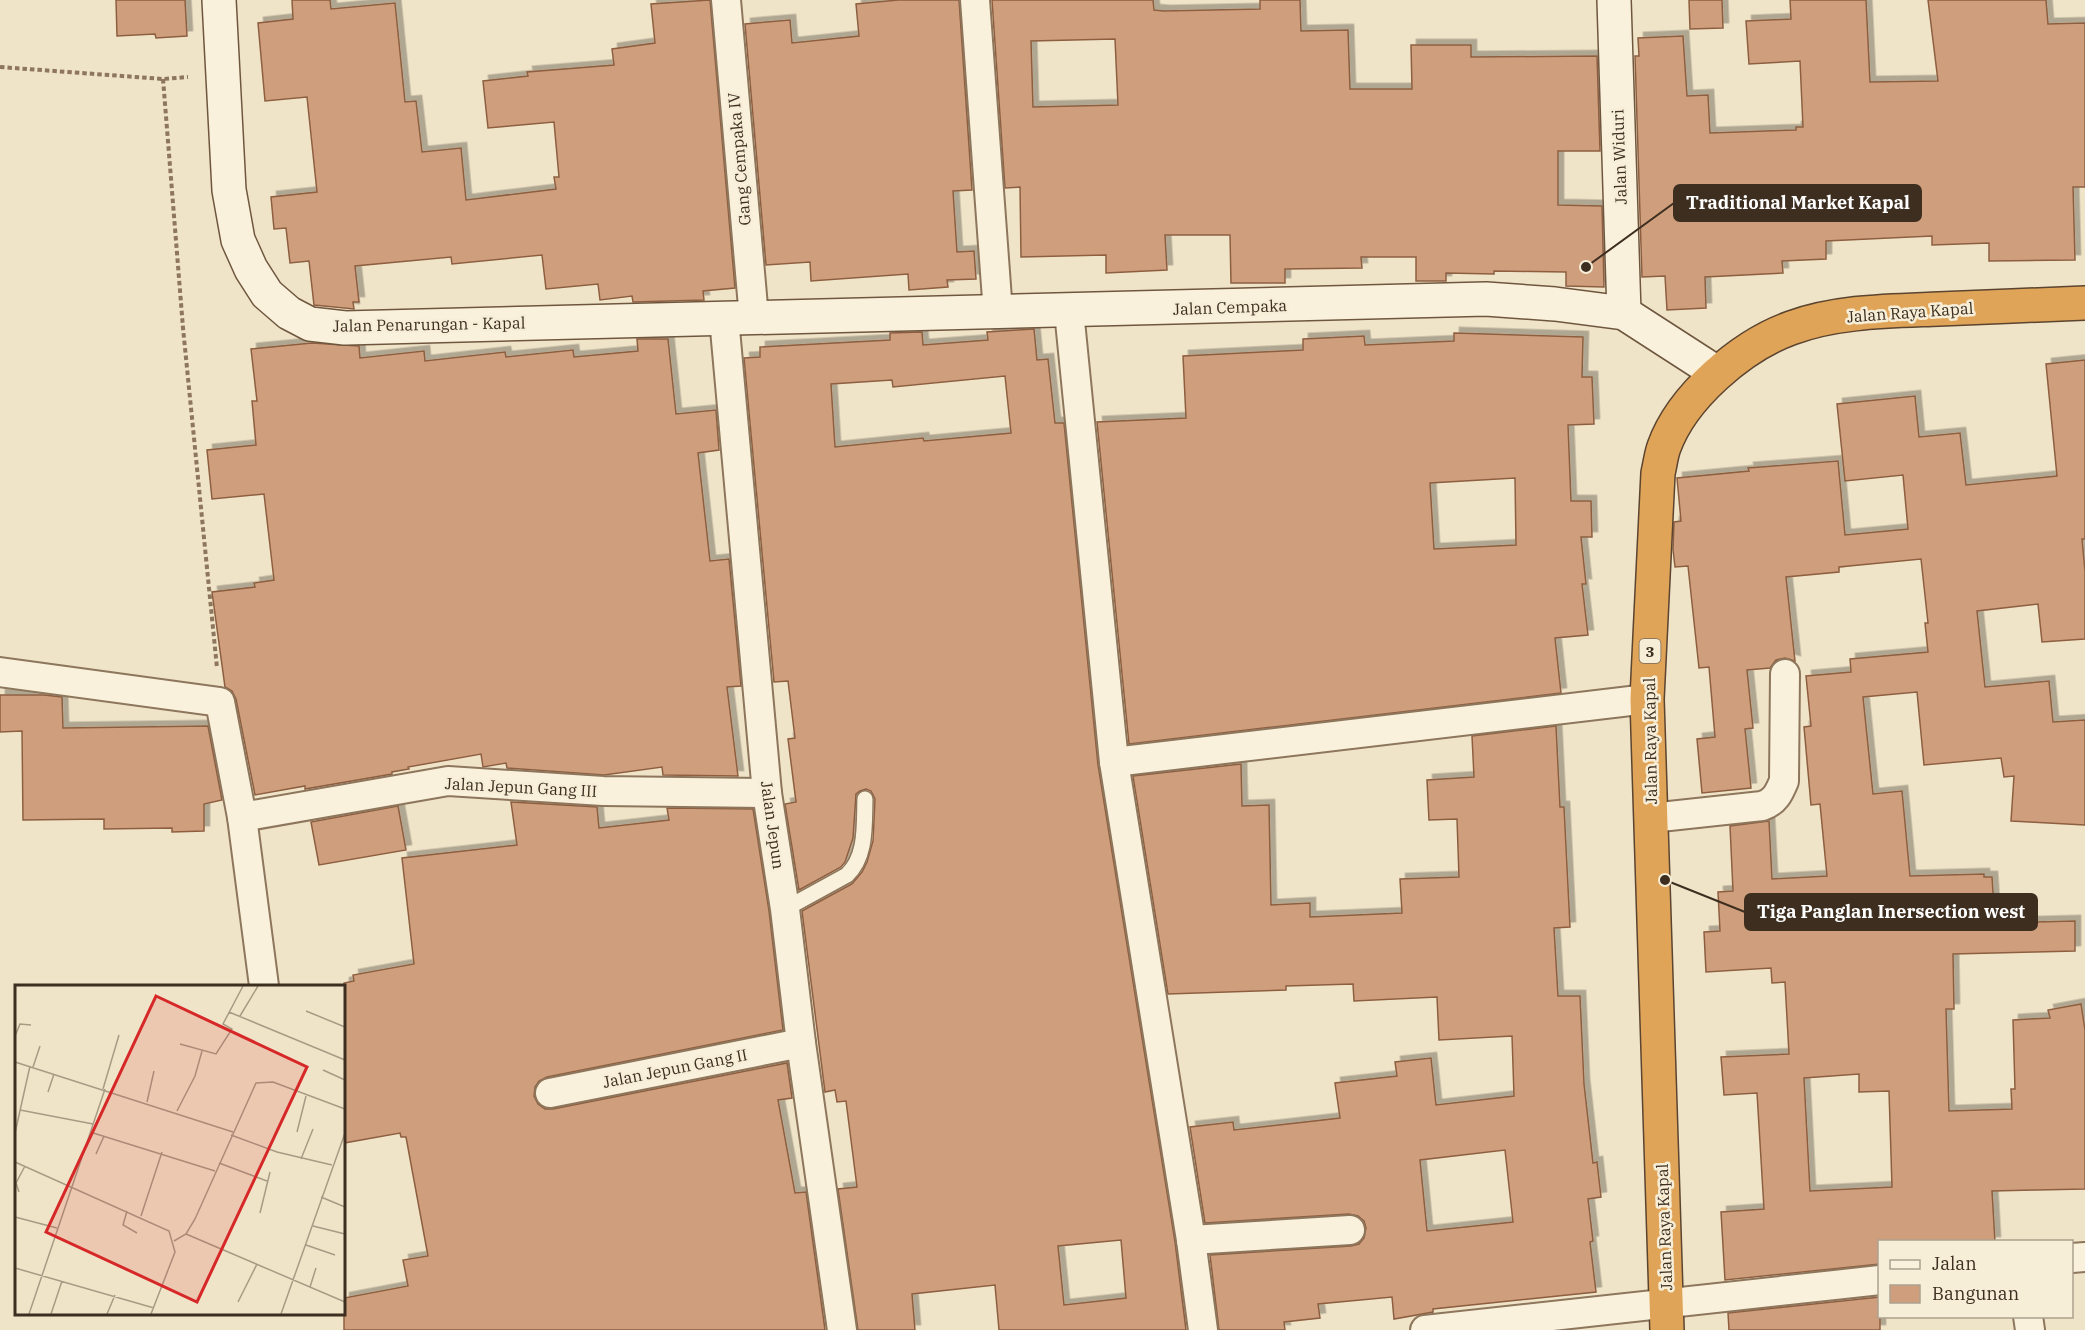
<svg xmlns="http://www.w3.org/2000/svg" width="2085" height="1330" font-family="'IBM Plex Serif',serif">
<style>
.building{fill:#cf9f7d;stroke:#8d5f41;stroke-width:1.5;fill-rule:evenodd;filter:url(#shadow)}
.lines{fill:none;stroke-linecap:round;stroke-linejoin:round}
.lane-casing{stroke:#8d765c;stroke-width:18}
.street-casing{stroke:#8d765c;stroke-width:32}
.secondary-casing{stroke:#6f573f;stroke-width:36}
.highway-casing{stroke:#5b4430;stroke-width:36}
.path{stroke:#8d765c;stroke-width:4;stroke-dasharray:4.5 3;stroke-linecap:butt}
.lane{stroke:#faf1dc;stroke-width:15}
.street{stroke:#faf1dc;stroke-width:28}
.secondary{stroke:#faf1dc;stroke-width:33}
.highway{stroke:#e0a458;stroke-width:33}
.labels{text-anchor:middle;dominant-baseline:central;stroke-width:5;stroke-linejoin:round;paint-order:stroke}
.shield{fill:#f7eed8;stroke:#756857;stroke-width:1.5}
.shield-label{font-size:15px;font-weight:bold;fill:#3d2e20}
.street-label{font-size:16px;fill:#3d2e20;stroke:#f7eed8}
.inset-road{fill:none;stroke:#a89b85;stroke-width:1.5}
.view{fill:#d62828;fill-opacity:0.15;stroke:#d62828;stroke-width:3}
.inset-edge{fill:none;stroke:#3d2e20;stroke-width:3}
.leader{fill:none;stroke:#3d2e20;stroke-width:2}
.callout-dot{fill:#3d2e20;stroke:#f7eed8;stroke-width:2}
.callout{fill:#3d2e20;stroke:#3d2e20;stroke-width:2}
.callout-label{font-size:18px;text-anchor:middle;font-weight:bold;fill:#fff}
</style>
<defs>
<filter id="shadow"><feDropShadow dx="5.5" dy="-5.5" stdDeviation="0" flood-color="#0004"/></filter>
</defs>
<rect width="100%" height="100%" fill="#f0e4c8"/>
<!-- building -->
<g class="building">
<path d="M116 0H185L187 36 156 38 155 34 117 36Z"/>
<path d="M292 0H330L331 9 395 3 405 102 416 101 422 152 461 148 466 200 556 189 554 177H559L554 122 488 128 483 81 528 76 527 72 614 65 612 49 655 43 651 4 710 0 735 288 703 291 704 300 633 302 632 296 600 300 598 284 546 289 542 255 452 264 451 257 355 266 359 302H353L354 309 314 305 309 261 290 263 286 228 274 229 271 197 317 192 307 97 265 101 258 23 293 19Z"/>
<path d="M898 0H959L972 190 953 191 957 252 974 251 976 279 947 280 948 287 909 290 908 274 811 281 810 262 766 265 745 24 790 20 792 43 859 36 856 4Z"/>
<path d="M992 0H1153L1154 10 1164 11 1260 9V0H1300L1301 31 1348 30 1350 89H1412L1411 45H1471V57L1597 56 1600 151H1558V205L1602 206 1604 287 1566 286V272L1494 271V274L1446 273V281H1416V257H1361L1362 268 1285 269V283H1231L1230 235H1165L1167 270 1106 273V255L1021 257 1020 187 1005 188ZM1115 39 1118 105 1033 107 1031 41Z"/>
<path d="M1689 0H1722L1723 28 1690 29Z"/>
<path d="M1790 0H1866L1870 82 1938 81 1928 0H2046L2048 24 2085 23V187H2073L2075 260 1989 261V243L1932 245V236L1826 241V259L1782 261 1783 273 1705 277 1706 308 1667 310 1665 276 1642 277 1635 56H1639L1638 38 1683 36 1687 96 1708 95 1710 133 1796 130V127H1803L1800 61 1749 64 1746 21 1791 19Z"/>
<path d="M1034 329 1037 360 1048 359 1055 423H1064L1098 765 1175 1242 1186 1330H999L995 1285 912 1294 915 1330H858L838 1189 857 1187 846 1101 837 1102 835 1090 825 1092 802 911 852 884 862 872 867 862 873 841 875 799 871 791 866 789 860 791 856 794 853 838 845 862 841 867 799 890 785 804 796 802 788 739 795 738 788 681 774 682 744 358 760 357V347L890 340V333L922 332 923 345 988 340 987 332ZM1005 376 1011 433 924 441 923 438 835 447 831 384 892 380 893 387ZM1121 1240 1126 1298 1064 1305 1058 1246Z"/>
<path d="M1454 333 1583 337 1582 377H1592L1594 424 1568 425 1571 501H1591L1592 537H1581L1586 584H1582L1588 635 1555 638 1561 693 1129 744 1097 422 1186 418 1183 356 1303 350V339L1364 336 1365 345 1454 341ZM1515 478 1516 545 1434 549 1430 483Z"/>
<path d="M637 339H668L676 414 716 410 719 450 698 453 710 561 729 559 741 686 727 687 738 776 663 775 662 767 604 775 507 768 506 763 483 767 481 754 408 767 409 769 392 772V774L305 789V786L255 795 236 699 232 691 225 687 212 592 255 587 254 583 274 580 264 494 212 499 207 450 256 445 252 401H257L251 349 312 343 359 346 360 358 424 351 425 361 505 352 506 357 573 350 574 357 638 351Z"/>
<path d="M2085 360V539H2082L2085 571V639L2042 642 2038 604 1977 611 1985 687 2049 681 2053 722 2085 720V825L2011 821 2014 776 2004 777 2001 758 1924 765 1917 692 1863 697 1873 794 1902 791 1910 876 1984 874V877H1992L1995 923 2075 921V951L1953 954 1954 1009H1946L1949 1111 2012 1109 2011 1089H2015L2013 1020 2050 1018 2048 1010 2081 1004 2085 1030V1189L1992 1191 1995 1242H1880V1264L1725 1280 1721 1212 1764 1209 1757 1093 1724 1095 1721 1057 1789 1054 1785 982 1772 983 1771 968 1706 972 1704 932 1720 931 1718 892 1733 891 1730 826 1769 821 1772 879 1827 876 1820 804 1811 805 1804 727 1811 726 1806 676 1851 672 1850 659 1928 652 1925 623H1928L1921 559 1839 567V572L1786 577 1795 661 1785 658 1776 660 1770 668 1747 670 1753 728 1745 729 1751 788 1702 793 1697 739 1715 737 1709 667 1699 668 1688 566 1675 567 1673 549 1674 522 1681 521 1677 478 1749 471 1748 468 1838 461 1845 535 1908 529 1903 475 1845 481 1837 404 1915 396 1919 437 1960 433 1966 485 2057 476 2046 364ZM1859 1074V1092L1889 1091 1892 1187 1810 1191 1804 1078Z"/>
<path d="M0 695H44L62 697 63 728 208 726 222 800 204 804V831L172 832V828L104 829V819L23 820 22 731 0 732Z"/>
<path d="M1556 726 1560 807H1564L1570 927 1554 928 1558 996H1580L1584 1084 1593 1163 1597 1162 1601 1197 1588 1199 1593 1241 1590 1242 1596 1292 1433 1309V1312L1394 1319 1392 1297 1318 1304 1320 1318 1284 1322 1285 1330H1219L1210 1255 1351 1246 1359 1244 1364 1238 1366 1228 1364 1221 1358 1216 1349 1214 1205 1223 1190 1127 1233 1122 1234 1130 1340 1118 1335 1083 1397 1076 1395 1062 1431 1058 1436 1105 1514 1096 1512 1036 1439 1040 1437 997 1354 1001 1353 984 1286 986V990L1168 994 1133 776 1241 764 1242 806 1269 805 1271 905 1310 903V917L1402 913 1400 879 1459 877 1457 819 1429 820 1427 780 1474 777 1472 736ZM1505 1150 1513 1222 1427 1231 1420 1160Z"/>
<path d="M511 802 597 807 599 828 669 820 667 808 753 809 769 911 783 1030 547 1077 539 1081 535 1087 534 1096 538 1104 545 1109H553L787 1063 792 1098 778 1100 795 1193 806 1192 825 1330H344V1298L408 1286 403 1260 428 1256 406 1137H401L400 1133 344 1143V983L354 981 353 975 414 964 402 858 517 845Z"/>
<path d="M398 806 406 850 319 865 311 822Z"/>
<path d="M1880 1297V1330H1729L1728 1313Z"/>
</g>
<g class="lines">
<defs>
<path id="lane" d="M785 909 847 875C867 856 864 825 865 799"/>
<g id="street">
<path d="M726 0 754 318"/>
<path d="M975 0 998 313"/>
<path d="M1069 311 1114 762 1191 1240 1203 1330"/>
<path d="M724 318 767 793 785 909 801 1043 842 1330"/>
<path d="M0 672 220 702 242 817 264 986"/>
<path d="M1114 762 1647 699"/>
<path d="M242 817 448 781 603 791 767 793"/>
<path d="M1651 818 1762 806C1775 802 1779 793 1784 781L1785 674"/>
<path d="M550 1093 801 1043"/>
<path d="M1191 1240 1350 1230"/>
<path d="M2072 1258 2085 1257"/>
<path d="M2028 1316 2030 1330"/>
<path d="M1425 1330 1880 1280"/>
</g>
<g id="secondary">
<path d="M219 0 229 190 238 240 251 269 267 294 289 313 310 324 345 328 1486 299 1555 304 1624 313 1717 373"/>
<path d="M1614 0 1624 313"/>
</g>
<path id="highway" d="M1667 1330 1647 699 1658 473C1660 465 1661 455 1664 447 1682 397 1741 346 1791 328 1837 311 1890 311 1939 309 1988 307 2036 305 2085 303"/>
</defs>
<!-- lane casing -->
<use href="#lane" class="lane-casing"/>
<!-- street casing -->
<use href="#street" class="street-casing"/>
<!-- secondary casing -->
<use href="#secondary" class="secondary-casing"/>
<!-- highway casing -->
<use href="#highway" class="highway-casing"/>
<!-- path -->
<g class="path">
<path d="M0 67 163 79 188 77"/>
<path d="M163 79 183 328 217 668"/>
</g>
<!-- lane -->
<use href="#lane" class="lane"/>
<!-- street -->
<use href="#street" class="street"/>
<!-- secondary -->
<use href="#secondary" class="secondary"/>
<!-- highway -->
<use href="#highway" class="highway"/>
</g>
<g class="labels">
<!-- shield labels -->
<rect class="shield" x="1639.5" y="639" width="21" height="24" rx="4.5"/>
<g class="shield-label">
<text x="1650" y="651">3</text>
</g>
<!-- street labels -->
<g class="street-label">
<text transform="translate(1619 157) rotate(-92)">Jalan Widuri</text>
<text transform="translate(739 159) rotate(-95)">Gang Cempaka IV</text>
<text transform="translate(1230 307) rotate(-2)">Jalan Cempaka</text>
<text transform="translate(1910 312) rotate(-4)">Jalan Raya Kapal</text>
<text transform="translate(429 324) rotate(-1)">Jalan Penarungan - Kapal</text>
<text transform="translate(1650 741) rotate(-91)">Jalan Raya Kapal</text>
<text transform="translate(521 787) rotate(3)">Jalan Jepun Gang III</text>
<text transform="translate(773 825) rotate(82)">Jalan Jepun</text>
<text transform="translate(675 1068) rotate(-11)">Jalan Jepun Gang II</text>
<text transform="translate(1664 1227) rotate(-92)">Jalan Raya Kapal</text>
</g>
</g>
<!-- overview -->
<g transform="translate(15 985)">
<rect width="330" height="330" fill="#f0e4c8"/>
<path class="inset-road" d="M291 26 330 42M214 27 330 75M225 31 243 1M0 51 5 39 16 40M165 59 201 69 217 44 208 39 228 1M0 77 218 147M18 82 25 61M308 85 330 95M88 104 104 50M33 107 39 89M132 117 139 86M5 125 78 139M162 126 180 91 187 66M75 147 200 186M282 147 291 111M0 148 15 81M216 150 262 167 317 180M81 169 89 151M286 174 298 144M0 177 154 246 160 267 136 329M204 178 252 196M4 207 1 198 10 181M306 212 330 222M112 226 108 240 122 248M245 228 255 187M126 231 147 167M0 232 42 243M298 241 330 249M171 249 330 317M159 256 171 249 180 234 241 98 258 97 330 124M291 260 320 270M0 283 139 323M295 302 301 283M223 317 242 279M14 329 90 104M36 329 47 296M92 329 100 310M266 329 330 148"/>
<path class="view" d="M141 11 292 82 182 317 31 247Z"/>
<rect width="330" height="330" class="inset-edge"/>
</g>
<!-- callouts -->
<path class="leader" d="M1586 267L1674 203M1665 880L1745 912"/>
<g class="callout-dot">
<circle cx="1586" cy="267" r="6"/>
<circle cx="1665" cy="880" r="6"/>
</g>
<g class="callout">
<rect x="1674" y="185" width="247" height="36" rx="6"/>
<rect x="1745" y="894" width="292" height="36" rx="6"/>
</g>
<g class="callout-label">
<text x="1798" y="209">Traditional Market Kapal</text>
<text x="1891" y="918">Tiga Panglan Inersection west</text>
</g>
<!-- legend -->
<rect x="1878" y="1240" width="195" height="78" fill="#f7eed8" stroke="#ada18e" stroke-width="1.5"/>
<rect x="1890" y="1260" width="30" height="9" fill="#faf1dc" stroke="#ada18e" stroke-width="1.5"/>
<text x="1932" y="1270" font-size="18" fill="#3d2e20">Jalan</text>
<rect x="1890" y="1285" width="30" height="18" fill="#cf9f7d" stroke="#ada18e" stroke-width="1.5"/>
<text x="1932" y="1300" font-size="18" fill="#3d2e20">Bangunan</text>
</svg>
